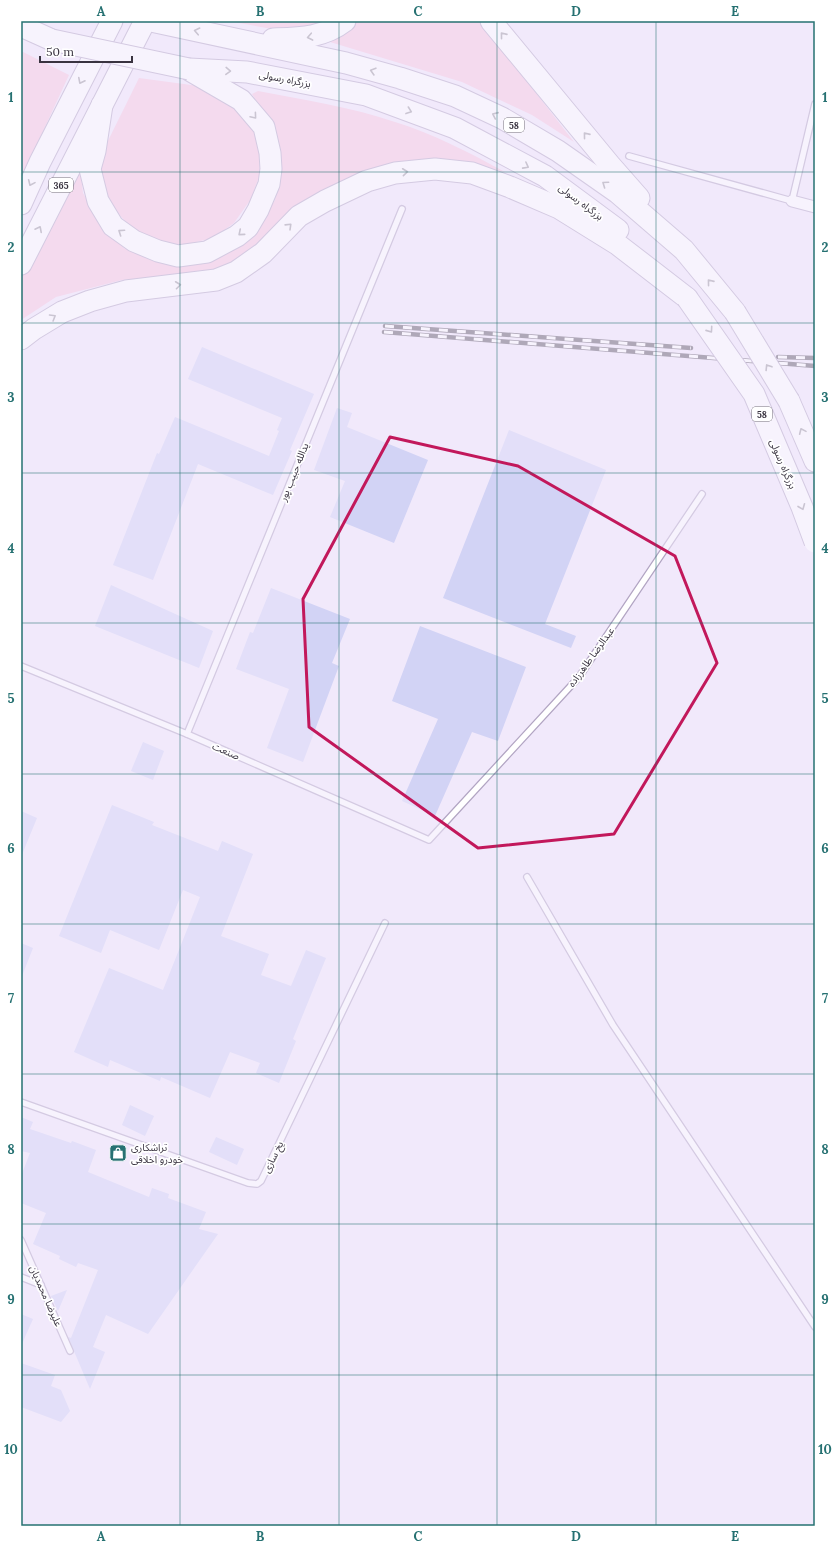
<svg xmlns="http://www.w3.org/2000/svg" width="836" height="1547" font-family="Lora,'Noto Sans Arabic',serif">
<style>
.green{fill:#f8c7de}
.building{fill:#d2d3f5}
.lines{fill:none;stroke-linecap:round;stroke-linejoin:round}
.lane-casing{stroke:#b2a5c3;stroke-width:8}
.street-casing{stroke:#b2a5c3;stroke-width:13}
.highway-casing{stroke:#b2a5c3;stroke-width:23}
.lane{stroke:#fff;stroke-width:5.5}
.street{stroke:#fff;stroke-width:11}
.highway{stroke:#fff;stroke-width:21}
.rail-casing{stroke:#605967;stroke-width:4.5}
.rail{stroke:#fff;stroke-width:3;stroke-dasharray:9;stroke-linecap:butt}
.highway-bridge-casing{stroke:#b2a5c3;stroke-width:23;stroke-linecap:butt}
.highway-bridge{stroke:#fff;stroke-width:21}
.oneway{stroke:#9c99a0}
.marked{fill:none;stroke:#c2185b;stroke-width:3;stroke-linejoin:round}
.grid{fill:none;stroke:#267172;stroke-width:1;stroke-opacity:0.55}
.labels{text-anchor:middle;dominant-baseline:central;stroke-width:3.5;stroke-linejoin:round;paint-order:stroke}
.shield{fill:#fff;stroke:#747079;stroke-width:1}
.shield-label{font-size:9px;font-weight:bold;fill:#393340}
.street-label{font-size:10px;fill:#393340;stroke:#fff}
.poi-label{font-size:10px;fill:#393340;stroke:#fff;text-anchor:start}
.neatline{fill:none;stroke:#267172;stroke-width:1.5}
.grid-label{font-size:13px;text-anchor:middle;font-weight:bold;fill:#267172}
</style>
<rect width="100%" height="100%" fill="#f1e9fb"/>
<!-- green -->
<g class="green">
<path d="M228 21H325L313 28 283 31Z"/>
<path d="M358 21H480L574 142 532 115 462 82 330 42Z"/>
<path d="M21 51 69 75 21 179Z"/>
<path d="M139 78 206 87 238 108 254 129 259 150 260 174 251 199 234 223 213 238 184 245 157 242 133 230 117 212 105 192 99 172 100 157Z"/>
<path d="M258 91C304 100 351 107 395 122 434 134 470 153 505 172L455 161 416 164 281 226 240 257 219 270 189 274 122 280 56 297 21 320V277L79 160 83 193 99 222 124 248 165 264 206 262 255 233 275 200 281 162 275 130 252 94Z"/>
</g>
<!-- building -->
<g class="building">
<path d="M202 347 314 394 290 450 292 451 273 495 198 464 153 580 113 565 157 453 159 454 175 417 269 456 279 431 277 430 282 418 188 379Z"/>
<path d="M337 408 352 413 347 427 428 460 394 543 330 517 345 481 314 470Z"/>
<path d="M509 430 606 470 545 624 576 636 571 648 443 598Z"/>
<path d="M111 585 213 631 199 668 95 626Z"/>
<path d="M271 588 350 619 332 663 339 666 303 762 267 748 289 689 236 669 250 632 253 633Z"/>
<path d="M420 626 526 667 498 741 472 732 435 816 402 801 438 719 392 701Z"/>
<path d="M143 742 164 751 153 780 131 771Z"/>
<path d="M112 805 154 822 152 825 218 851 222 841 253 854 221 936 269 954 261 975 291 986 306 950 326 958 293 1039 296 1041 279 1083 256 1073 260 1063 230 1052 210 1098 161 1077 160 1081 110 1060 108 1067 74 1052 109 968 163 990 200 897 183 890 159 950 110 930 101 953 59 936Z"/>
<path d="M21 811 37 818 21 857Z"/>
<path d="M21 943 33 948 22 976H21Z"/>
<path d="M130 1105 154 1116 145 1136 122 1125Z"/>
<path d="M21 1117 33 1122 30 1129 71 1143 72 1141 96 1150 88 1172 149 1197 152 1188 169 1194 168 1198 206 1212 199 1229 218 1234 148 1334 106 1315 93 1347 105 1352 90 1389 68 1337 71 1338 98 1270 78 1263 76 1267 59 1259 60 1256 33 1244 46 1213 21 1203V1176L30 1153 21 1151Z"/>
<path d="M216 1137 244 1149 237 1165 209 1152Z"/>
<path d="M67 1290 58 1311 51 1296Z"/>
<path d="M21 1314 33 1319 21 1346Z"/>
<path d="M21 1363 55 1375 51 1386 61 1390 70 1411 61 1422 21 1407Z"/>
</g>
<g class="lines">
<defs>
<g id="lane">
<path d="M629 156 792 201 815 104"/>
<path d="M21 666 187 734 429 840 579 677 702 494"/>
<path d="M187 734 402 209"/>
<path d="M527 877 613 1025 815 1327"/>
<path d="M21 1102 248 1183 257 1184 261 1181 385 923"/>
<path d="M21 1240 70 1351"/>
<path d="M21 1277 41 1285"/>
</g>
<path id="street" d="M792 201 815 207"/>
<g id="highway">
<path d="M151 21 346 63 400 78 455 96 502 118 558 151 618 193 684 250 735 312"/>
<path d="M491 21 610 165 639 198"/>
<path d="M21 26 52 40"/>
<path d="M273 39C300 38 323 38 345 21"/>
<path d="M189 69 247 72 366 95 455 128 545 176 618 230"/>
<path d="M102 105 95 151 90 169 98 201 113 226 134 241 158 251 178 256 207 252 237 236 248 227 258 210 269 184 271 169 270 153 264 127 241 100 191 71"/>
<path d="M21 204 40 162 112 21"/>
<path d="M21 264 145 21"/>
<path d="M21 339 34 329 62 312 90 301 126 291 216 280 236 272 263 253 299 216 325 201 367 181 395 173 435 169 472 173 510 187 559 208 617 244 687 298"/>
<path d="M789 401 815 461"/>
</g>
</defs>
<!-- lane casing -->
<use href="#lane" class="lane-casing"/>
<!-- street casing -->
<use href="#street" class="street-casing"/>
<!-- highway casing -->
<use href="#highway" class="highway-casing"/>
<!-- lane -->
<use href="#lane" class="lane"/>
<!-- street -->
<use href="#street" class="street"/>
<!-- highway -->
<use href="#highway" class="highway"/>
<defs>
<g id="rail">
<path d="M385 326 691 348"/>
<path d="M384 332 815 366"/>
<path d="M778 357 815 358"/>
</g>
</defs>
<!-- rail casing -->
<use href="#rail" class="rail-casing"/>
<!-- rail -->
<use href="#rail" class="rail"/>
<defs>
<g id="highway-bridge">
<path d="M52 40 189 69"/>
<path d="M687 298 754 394 802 507 815 542"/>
<path d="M735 312 789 401"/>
</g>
</defs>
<!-- highway-bridge casing -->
<use href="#highway-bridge" class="highway-bridge-casing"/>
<!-- highway-bridge -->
<use href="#highway-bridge" class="highway-bridge"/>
</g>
<!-- one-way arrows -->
<defs><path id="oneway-chevron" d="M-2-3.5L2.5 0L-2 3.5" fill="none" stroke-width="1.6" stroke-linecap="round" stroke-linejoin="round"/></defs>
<g class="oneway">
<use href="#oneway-chevron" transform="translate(197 31) rotate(-168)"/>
<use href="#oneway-chevron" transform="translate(503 35) rotate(-129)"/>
<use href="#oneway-chevron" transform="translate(310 37) rotate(169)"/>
<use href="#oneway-chevron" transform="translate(228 71) rotate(2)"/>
<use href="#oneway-chevron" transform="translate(373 71) rotate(-164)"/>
<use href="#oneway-chevron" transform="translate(81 81) rotate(117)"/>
<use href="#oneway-chevron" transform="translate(409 111) rotate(20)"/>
<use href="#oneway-chevron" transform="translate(495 115) rotate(-156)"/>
<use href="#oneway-chevron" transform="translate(254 116) rotate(50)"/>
<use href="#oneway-chevron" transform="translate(586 135) rotate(-129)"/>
<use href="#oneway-chevron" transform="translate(526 166) rotate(28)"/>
<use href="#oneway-chevron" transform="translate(405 172) rotate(-6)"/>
<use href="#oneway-chevron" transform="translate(31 183) rotate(114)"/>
<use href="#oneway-chevron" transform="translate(605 184) rotate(-145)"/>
<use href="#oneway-chevron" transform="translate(289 226) rotate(-44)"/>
<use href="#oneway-chevron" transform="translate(39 229) rotate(-63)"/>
<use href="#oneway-chevron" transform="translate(121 232) rotate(-146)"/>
<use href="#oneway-chevron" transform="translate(241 233) rotate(140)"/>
<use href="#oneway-chevron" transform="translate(710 282) rotate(-129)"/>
<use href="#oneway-chevron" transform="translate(178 285) rotate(-7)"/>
<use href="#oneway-chevron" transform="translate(53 317) rotate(-31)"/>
<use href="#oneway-chevron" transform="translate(710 330) rotate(55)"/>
<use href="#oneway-chevron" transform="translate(768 367) rotate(-122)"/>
<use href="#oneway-chevron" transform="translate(802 431) rotate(-114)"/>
<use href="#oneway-chevron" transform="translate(802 507) rotate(68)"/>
</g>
<!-- marked area -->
<path d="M0 0H836V1547H0ZM390 437 518 466 675 556 717 663 614 834 478 848 309 727 303 599Z" fill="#f1e9fb" fill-opacity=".55" fill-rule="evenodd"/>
<path class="marked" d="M390 437 518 466 675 556 717 663 614 834 478 848 309 727 303 599Z"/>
<!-- grid -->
<path class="grid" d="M180 21V1526M339 21V1526M497 21V1526M656 21V1526M21 172H815M21 323H815M21 473H815M21 623H815M21 774H815M21 924H815M21 1074H815M21 1224H815M21 1375H815"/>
<!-- icons -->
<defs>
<symbol id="shop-square" viewBox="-11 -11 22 22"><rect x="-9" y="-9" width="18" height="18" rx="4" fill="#267172" stroke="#fff"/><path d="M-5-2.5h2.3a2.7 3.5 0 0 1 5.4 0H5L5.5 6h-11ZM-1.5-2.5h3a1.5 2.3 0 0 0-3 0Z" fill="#fff"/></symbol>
</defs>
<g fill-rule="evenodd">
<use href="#shop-square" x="108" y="1143" width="20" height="20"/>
</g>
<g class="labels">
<!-- shield labels -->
<g class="shield">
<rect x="504" y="118" width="20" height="14" rx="3"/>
<rect x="49" y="178" width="24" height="14" rx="3"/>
<rect x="752" y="407" width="20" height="14" rx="3"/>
</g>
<g class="shield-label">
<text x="514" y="125">58</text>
<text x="61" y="185">365</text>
<text x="762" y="414">58</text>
</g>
<!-- street labels -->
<g class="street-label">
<text transform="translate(285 79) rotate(11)">بزرگراه رسولی</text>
<text transform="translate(581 202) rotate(37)">بزرگراه رسولی</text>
<text transform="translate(783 464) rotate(67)">بزرگراه رسولی</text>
<text transform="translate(294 472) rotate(-68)">یدالله حبیب پور</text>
<text transform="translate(591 657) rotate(-54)">عبدالرضا طاهرزاده</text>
<text transform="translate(226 751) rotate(24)">صنعت</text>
<text transform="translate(273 1157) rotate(-64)">یخ سازی</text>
<text transform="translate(46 1296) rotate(66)">علیرضا محمدیان</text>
</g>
<!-- poi labels -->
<g class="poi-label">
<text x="131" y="1147">تراشکاری<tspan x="131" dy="12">خودرو اخلاقی</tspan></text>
</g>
</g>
<!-- border -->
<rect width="836" height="1547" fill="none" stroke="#ffffff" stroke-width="44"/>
<!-- scale -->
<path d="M40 56v6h92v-6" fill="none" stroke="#393340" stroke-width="2"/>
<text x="46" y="56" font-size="12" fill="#393340" stroke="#ffffff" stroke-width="3" paint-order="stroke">50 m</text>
<rect x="22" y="22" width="792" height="1503" class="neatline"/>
<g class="grid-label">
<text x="101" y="16">A</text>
<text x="260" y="16">B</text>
<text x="418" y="16">C</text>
<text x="576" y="16">D</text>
<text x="735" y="16">E</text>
<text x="11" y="102">1</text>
<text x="825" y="102">1</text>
<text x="11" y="252">2</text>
<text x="825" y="252">2</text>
<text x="11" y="402">3</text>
<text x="825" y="402">3</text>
<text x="11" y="553">4</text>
<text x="825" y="553">4</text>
<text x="11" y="703">5</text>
<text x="825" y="703">5</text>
<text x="11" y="853">6</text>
<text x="825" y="853">6</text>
<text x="11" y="1003">7</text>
<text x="825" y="1003">7</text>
<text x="11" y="1154">8</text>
<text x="825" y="1154">8</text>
<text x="11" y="1304">9</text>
<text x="825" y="1304">9</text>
<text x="11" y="1454">10</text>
<text x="825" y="1454">10</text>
<text x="101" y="1541">A</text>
<text x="260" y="1541">B</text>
<text x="418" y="1541">C</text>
<text x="576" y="1541">D</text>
<text x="735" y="1541">E</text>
</g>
</svg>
